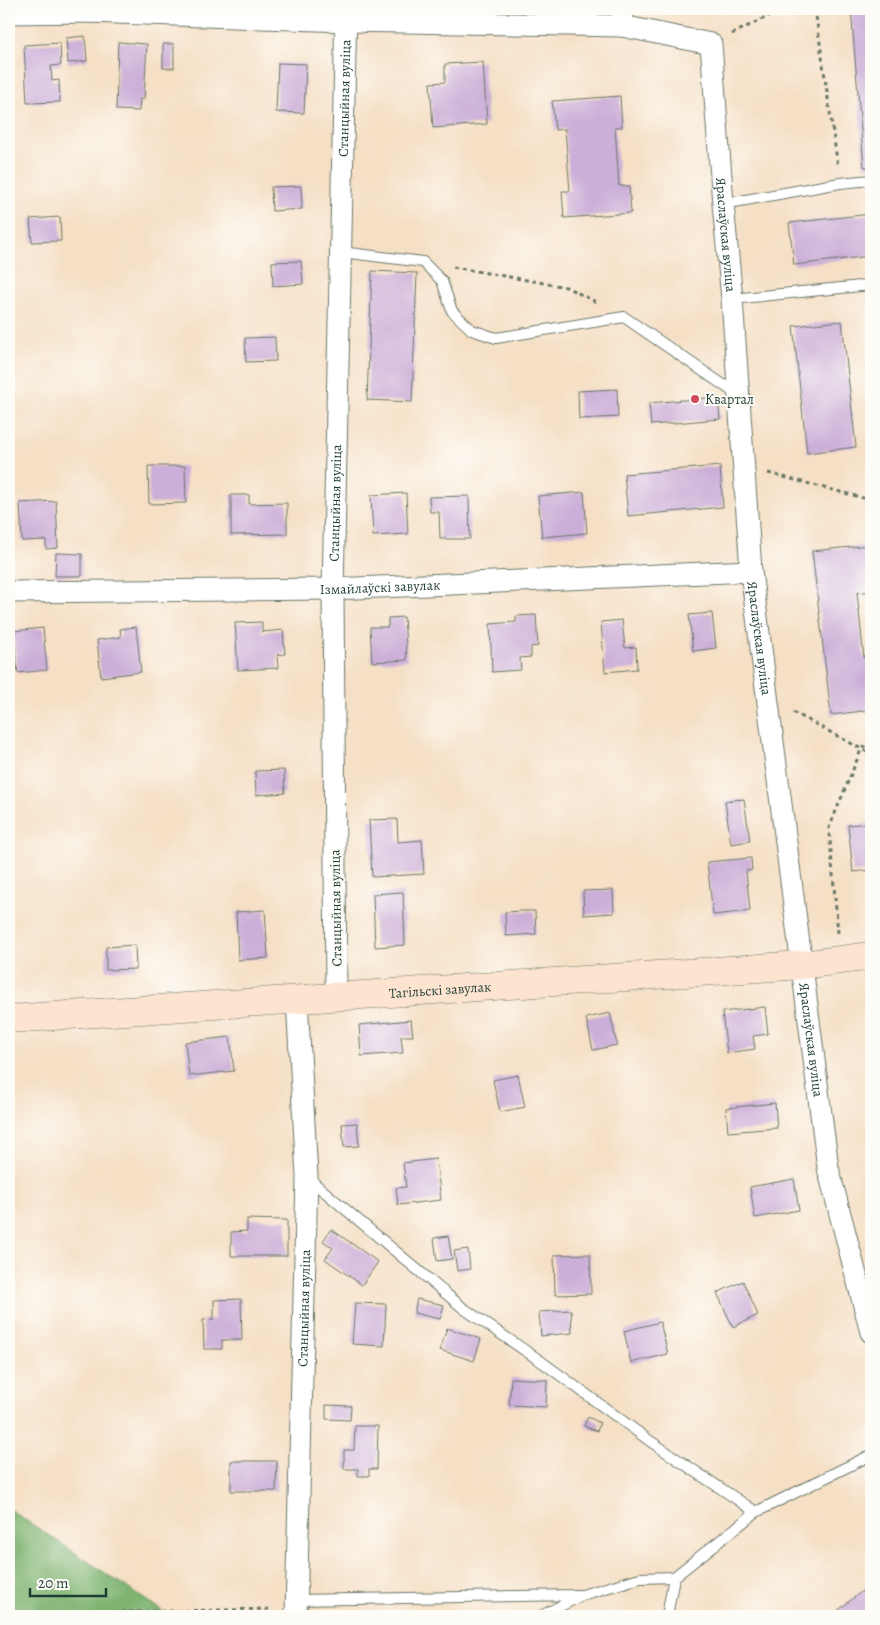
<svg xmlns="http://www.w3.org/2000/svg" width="880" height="1625" font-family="Alegreya,serif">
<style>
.forest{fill:#7eb36f;stroke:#4e7852}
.building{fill:#ccafd8}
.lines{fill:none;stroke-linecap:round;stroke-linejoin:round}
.service-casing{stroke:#6a7667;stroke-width:12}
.minor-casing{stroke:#6a7667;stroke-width:23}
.secondary-casing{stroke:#6a7667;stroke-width:29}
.path{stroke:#6a7667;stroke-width:3;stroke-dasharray:4 4;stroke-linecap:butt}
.service{stroke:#fff;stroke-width:10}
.minor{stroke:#fff;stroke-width:21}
.secondary{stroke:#fde4d0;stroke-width:28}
.poi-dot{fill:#d1495b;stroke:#fdfcf7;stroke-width:2}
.labels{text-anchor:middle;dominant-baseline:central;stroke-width:4;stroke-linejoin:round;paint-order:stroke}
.street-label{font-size:14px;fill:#1f3d34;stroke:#fdfcf7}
.poi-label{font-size:14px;fill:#1f3d34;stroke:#fdfcf7;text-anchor:start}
</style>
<rect width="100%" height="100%" fill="#fdfcf7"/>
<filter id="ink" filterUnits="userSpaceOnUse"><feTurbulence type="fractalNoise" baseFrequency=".02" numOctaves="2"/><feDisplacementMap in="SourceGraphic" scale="10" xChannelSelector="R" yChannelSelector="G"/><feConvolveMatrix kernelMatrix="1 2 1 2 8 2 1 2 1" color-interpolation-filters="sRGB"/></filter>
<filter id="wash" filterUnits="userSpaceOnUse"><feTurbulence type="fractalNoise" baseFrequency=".0096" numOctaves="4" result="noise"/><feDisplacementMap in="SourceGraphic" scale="20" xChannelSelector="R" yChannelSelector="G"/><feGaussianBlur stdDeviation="1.12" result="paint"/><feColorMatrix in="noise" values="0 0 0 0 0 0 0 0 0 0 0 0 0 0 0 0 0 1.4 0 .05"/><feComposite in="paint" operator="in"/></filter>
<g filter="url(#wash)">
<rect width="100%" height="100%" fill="#f5dfc5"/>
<!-- forest -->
<path class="forest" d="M9 1509 170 1616H9Z"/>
<g id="blocks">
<!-- building -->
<g class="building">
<path d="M851 9H871V167H864Z"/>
<path d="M85 36 87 61 68 63 66 38Z"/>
<path d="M118 42 147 44 144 99H140L139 111 116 110Z"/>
<path d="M60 43 61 65 51 66 52 81 59 80 60 102 27 103 24 45Z"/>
<rect x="163" y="44" width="11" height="24"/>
<path d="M483 62 487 124 433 128 430 83 445 82V64Z"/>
<path d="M278 63 306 64 304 113 276 112Z"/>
<path d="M620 96 622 127H615L619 186H629L631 213 564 218 562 191H570L565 129 555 130 552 101Z"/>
<path d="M301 186 302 209 272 211 271 187Z"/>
<path d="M871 214V256L794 265 789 223Z"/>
<path d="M60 217 61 241 32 242 30 219Z"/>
<path d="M301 261 303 284 273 286 272 262Z"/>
<path d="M372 271 417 273 412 402 367 400Z"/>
<path d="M842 321 856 447 807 453 793 326Z"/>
<path d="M275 337 276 361 246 362 245 338Z"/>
<path d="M617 389 618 417 579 419 578 391Z"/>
<path d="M718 397 720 419 651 425 649 403Z"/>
<path d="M148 466H185L186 503 149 504Z"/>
<path d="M720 466 723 507 628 516 624 474Z"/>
<path d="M584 492 587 533 542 537 538 496Z"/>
<path d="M406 493 408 534 373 536 371 495Z"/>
<path d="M231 495H249V504L287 503V534L231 535Z"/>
<path d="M469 496 470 539H440L439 512H430L429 497Z"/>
<path d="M56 501 58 548 46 549V540L22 541 20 503Z"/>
<path d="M870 545 871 591 857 593 864 658 871 657V710L831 715 812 551Z"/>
<path d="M56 553 82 554V576H55Z"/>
<path d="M712 613 716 648 693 651 689 615Z"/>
<path d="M536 615 538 646 531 647V657L520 658 521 670 492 672 490 624 516 622V616Z"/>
<path d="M404 617 407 660 372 662 370 627H388V618Z"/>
<path d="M622 620 625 648 636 647 637 669 605 672 601 622Z"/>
<path d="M262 622V632L283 630 285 654 277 655 278 668 238 670 235 623Z"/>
<path d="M136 627 141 672 101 677 97 640 121 637 120 629Z"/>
<path d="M43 628 47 670 18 673 13 631Z"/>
<path d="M284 770 285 793 256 795 255 771Z"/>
<path d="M744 799 750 841 731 844 725 801Z"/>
<path d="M397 819 398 842 422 840 424 874 372 877 369 820Z"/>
<path d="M871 823V870L853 872 848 825Z"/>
<path d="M751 858 752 870 746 871 750 911 713 915 707 862Z"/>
<path d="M613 890 614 913 584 915 583 891Z"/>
<path d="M403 892 405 945 375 947 373 894Z"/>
<path d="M265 910 268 958 238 960 236 912Z"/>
<path d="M521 911H535L536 934 506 936 505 912Z"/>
<path d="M135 945 136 969 106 970V947Z"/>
<path d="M765 1007 768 1034 753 1036 755 1049 727 1053 722 1012Z"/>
<path d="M610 1013 617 1045 593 1050 586 1018Z"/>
<path d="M411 1020 413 1036H401L403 1053 361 1056 359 1025Z"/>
<path d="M230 1037 234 1071 189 1076 185 1042Z"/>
<path d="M518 1075 525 1107 500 1112 493 1080Z"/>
<path d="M775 1103 777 1128 728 1132 726 1108Z"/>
<path d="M357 1123 359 1146 344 1147 342 1124Z"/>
<path d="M436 1159 441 1200 398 1205 396 1188 406 1187 403 1163Z"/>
<path d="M794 1179 799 1210 755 1218 750 1187Z"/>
<path d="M247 1219 287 1220V1256H231V1232L247 1231Z"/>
<path d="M331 1229 378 1262 362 1285 325 1259 333 1248 323 1241Z"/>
<path d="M448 1236 452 1259 437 1261 434 1238Z"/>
<path d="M468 1249 470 1269 457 1271 454 1251Z"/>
<path d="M590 1254 591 1294 555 1295 554 1255Z"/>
<path d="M743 1281 758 1315 733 1327 717 1293Z"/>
<path d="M241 1299 242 1340H222V1349H204L203 1320 214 1319V1300Z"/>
<path d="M417 1299 444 1305 440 1319 414 1313Z"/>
<path d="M355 1303 386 1304 384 1346 352 1344Z"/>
<path d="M571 1310 572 1333 541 1336 539 1312Z"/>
<path d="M660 1322 668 1354 631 1363 624 1331Z"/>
<path d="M447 1328 481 1339 474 1361 440 1350Z"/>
<path d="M511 1378 547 1380 546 1407 509 1405Z"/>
<path d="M326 1405 351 1406 350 1420 326 1419Z"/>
<path d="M588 1417 600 1423 597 1431 584 1426Z"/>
<path d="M355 1426H378L377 1469H369V1476H358V1469H344V1450H354Z"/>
<path d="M231 1461H277L276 1491H231Z"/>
<path d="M871 1584V1616H831Z"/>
</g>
</g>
</g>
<g filter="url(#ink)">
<use href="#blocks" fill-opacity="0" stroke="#6a7667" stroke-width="1"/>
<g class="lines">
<defs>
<g id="service">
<path d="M723 204 840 183 871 180"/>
<path d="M341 252 423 262 442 281 452 311 472 330 496 338 624 317 738 395"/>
<path d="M732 299 871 285"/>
<path d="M307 1177 463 1308 542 1362 650 1441 756 1512"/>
<path d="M297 1600 578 1595"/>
<path d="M541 1616 582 1595 640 1578 674 1577 756 1512 871 1455"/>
<path d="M667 1616 674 1577"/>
</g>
<g id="minor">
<path id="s1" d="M623 9 622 26 711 44 723 204 732 299 751 571 828 1168 871 1332"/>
<path d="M9 13 87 12 346 21 622 26"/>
<path id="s2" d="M9 592 333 589 751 571"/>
<path id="s3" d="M336 997 333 589 346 9"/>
<path id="s4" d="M296 1616 307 1176 297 1000"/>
</g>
<g id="secondary">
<path id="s5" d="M9 1019 802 965 871 956"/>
</g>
</defs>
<!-- service casing -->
<use href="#service" class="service-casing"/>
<!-- minor casing -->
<use href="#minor" class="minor-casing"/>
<!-- secondary casing -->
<use href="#secondary" class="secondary-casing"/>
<!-- path -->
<g class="path">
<path d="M815 9 838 167"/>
<path d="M732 34 783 9"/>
<path d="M453 267 566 287 598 303"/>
<path d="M768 473 871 500"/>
<path d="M793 712 871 754"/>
<path d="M838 933 829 828 861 750 871 740"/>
<path d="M113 1612 273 1609"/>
</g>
<!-- service -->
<use href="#service" class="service"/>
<!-- minor -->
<use href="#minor" class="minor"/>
<!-- secondary -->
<use href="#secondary" class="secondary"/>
</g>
</g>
<!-- markers -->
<circle class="poi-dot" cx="695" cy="399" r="5"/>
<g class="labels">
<!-- street labels -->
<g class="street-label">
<text stroke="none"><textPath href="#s3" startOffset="899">Станцыйная вуліца</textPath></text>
<text stroke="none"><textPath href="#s1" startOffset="299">Яраслаўская вуліца</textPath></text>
<text stroke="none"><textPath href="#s3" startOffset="494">Станцыйная вуліца</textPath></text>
<text stroke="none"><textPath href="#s2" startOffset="371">Ізмайлаўскі завулак</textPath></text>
<text stroke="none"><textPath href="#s1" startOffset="704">Яраслаўская вуліца</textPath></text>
<text transform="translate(336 908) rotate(-91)">Станцыйная вуліца</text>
<text stroke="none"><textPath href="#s5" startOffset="432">Тагільскі завулак</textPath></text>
<text stroke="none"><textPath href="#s1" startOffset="1109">Яраслаўская вуліца</textPath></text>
<text stroke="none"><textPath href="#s4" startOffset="308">Станцыйная вуліца</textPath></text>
</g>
<!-- poi labels -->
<g class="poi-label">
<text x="705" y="399">Квартал</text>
</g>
</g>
<!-- margin -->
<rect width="880" height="1625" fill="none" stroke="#fdfcf7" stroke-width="30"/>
<!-- scale -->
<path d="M30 1588v8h76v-8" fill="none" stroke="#1f3d34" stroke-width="2.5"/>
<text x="38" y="1588" font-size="15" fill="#1f3d34" stroke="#fdfcf7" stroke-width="4" paint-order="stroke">20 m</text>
</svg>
